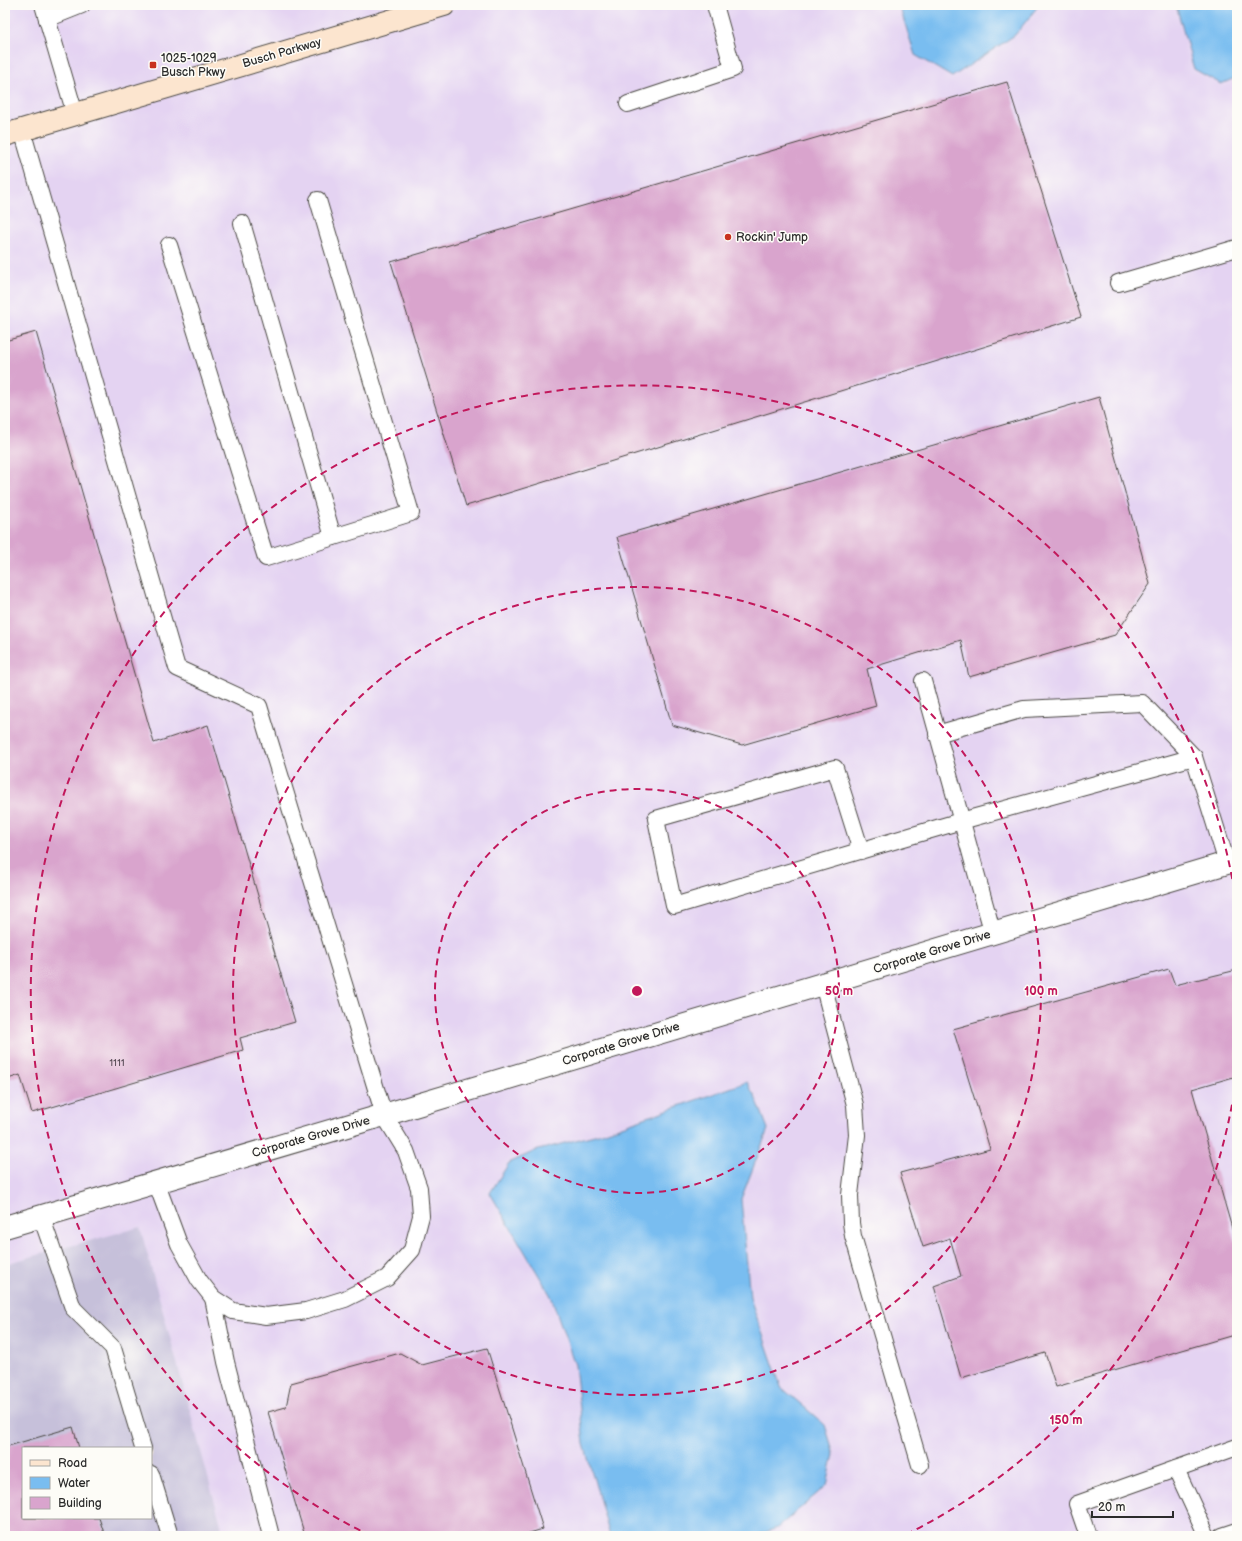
<svg xmlns="http://www.w3.org/2000/svg" width="1242" height="1541" font-family="'Balsamiq Sans',sans-serif">
<style>
.built{fill:#e4d3f2;fill-rule:evenodd}
.industrial{fill:#c6c0da;fill-rule:evenodd}
.water{fill:#79bdf0;stroke:#52748e}
.building{fill:#d9a4cd}
.lines{fill:none;stroke-linecap:round;stroke-linejoin:round}
.lane-casing{stroke:#484641;stroke-width:18}
.street-casing{stroke:#484641;stroke-width:24}
.secondary-casing{stroke:#484641;stroke-width:24}
.lane{stroke:#fff;stroke-width:16}
.street{stroke:#fff;stroke-width:22}
.secondary{stroke:#fce5cf;stroke-width:22}
.ring{fill:none;stroke:#c2185b;stroke-width:2;stroke-dasharray:7 5}
.poi-dot{fill:#c8321e;stroke:#fdfcf7;stroke-width:1.5}
.labels{text-anchor:middle;dominant-baseline:central;stroke-width:3;stroke-linejoin:round;paint-order:stroke}
.number-label{font-size:10px;fill:#564954}
.street-label{font-size:12px;fill:#2b2b2b;stroke:#fdfcf7}
.poi-label{font-size:12px;fill:#2b2b2b;stroke:#fdfcf7;text-anchor:start}
.centre{fill:#c2185b;stroke:#fdfcf7;stroke-width:2}
.ring-label{font-size:12px;text-anchor:middle;font-weight:bold;fill:#c2185b;stroke:#fdfcf7;stroke-width:3;stroke-linejoin:round;paint-order:stroke}
</style>
<rect width="100%" height="100%" fill="#fdfcf7"/>
<filter id="ink" filterUnits="userSpaceOnUse"><feTurbulence type="fractalNoise" baseFrequency=".025" numOctaves="2"/><feDisplacementMap in="SourceGraphic" scale="8" xChannelSelector="R" yChannelSelector="G"/><feConvolveMatrix kernelMatrix="1 2 1 2 8 2 1 2 1" color-interpolation-filters="sRGB"/></filter>
<filter id="wash" filterUnits="userSpaceOnUse"><feTurbulence type="fractalNoise" baseFrequency=".012" numOctaves="4" result="noise"/><feDisplacementMap in="SourceGraphic" scale="16" xChannelSelector="R" yChannelSelector="G"/><feGaussianBlur stdDeviation="0.9" result="paint"/><feColorMatrix in="noise" values="0 0 0 0 0 0 0 0 0 0 0 0 0 0 0 0 0 1.4 0 .05"/><feComposite in="paint" operator="in"/></filter>
<g filter="url(#wash)">
<rect width="100%" height="100%" fill="#ece0bf"/>
<!-- built -->
<path class="built" d="M5 5H1237V1536H5ZM23 1448H151V1518H23Z"/>
<!-- industrial -->
<path class="industrial" d="M140 1227 224 1536H5V1264ZM23 1448H151V1518H23Z"/>
<!-- water -->
<g class="water">
<path d="M899 5H1039L1015 35 952 77 915 55Z"/>
<path d="M1176 5H1237V77L1221 84 1194 69Z"/>
<path d="M747 1082 758 1103 768 1129 741 1199 750 1298 781 1387 825 1425 834 1454 827 1485 777 1528 755 1536H610L584 1444 575 1365 551 1296 490 1193 509 1163 535 1151 602 1133Z"/>
</g>
<g id="blocks">
<!-- building -->
<g class="building">
<path d="M1007 82 1081 317 466 506 391 262Z"/>
<path d="M36 332 154 743 208 725 295 1022 240 1038 243 1050 32 1113 20 1075 5 1080V341Z"/>
<path d="M1099 397 1150 584 1115 635 969 677 961 640 867 669 876 706 742 745 672 725 617 537Z"/>
<path d="M1169 969 1175 985 1237 970V1076L1192 1089 1237 1246V1334L1056 1387 1045 1353 961 1378 934 1286 961 1276 950 1238 923 1247 900 1173 990 1149 953 1029Z"/>
<path d="M487 1348 543 1529 519 1536H305L268 1412 286 1407 291 1383 400 1353 422 1365Z"/>
<path d="M73 1427 79 1448H23V1518H99L105 1536H5V1447Z"/>
</g>
</g>
</g>
<g filter="url(#ink)">
<use href="#blocks" fill-opacity="0" stroke="#484641" stroke-width="1"/>
<g class="lines">
<defs>
<g id="lane">
<path d="M43 5 75 114"/>
<path d="M47 19 82 5"/>
<path d="M628 104 733 69 715 5"/>
<path d="M22 130 177 668 259 706 384 1115 406 1151 419 1188 421 1216 412 1250 387 1278 345 1299 306 1311 266 1316 233 1311 213 1298 199 1280 179 1244 156 1182"/>
<path d="M242 223 333 537"/>
<path d="M169 245 266 558 411 513 318 200"/>
<path d="M1118 283 1237 248"/>
<path d="M923 681 993 934"/>
<path d="M937 734 1024 709 1142 703 1194 757 1227 863"/>
<path d="M861 851 835 768 656 819 674 906 961 821 1194 757"/>
<path d="M823 984 855 1105 857 1135 850 1195 851 1223 853 1236 920 1465"/>
<path d="M41 1216 73 1308 113 1348 143 1448"/>
<path d="M213 1298 226 1362 271 1536"/>
<path d="M1176 1469 1207 1536"/>
<path d="M151 1474 170 1536"/>
<path d="M1088 1536 1077 1504 1237 1447"/>
<path d="M1222 1536 1237 1531"/>
</g>
<path id="street" d="M5 1227 384 1115 1237 860"/>
<path id="secondary" d="M5 135 444 5"/>
</defs>
<!-- lane casing -->
<use href="#lane" class="lane-casing"/>
<!-- street casing -->
<use href="#street" class="street-casing"/>
<!-- secondary casing -->
<use href="#secondary" class="secondary-casing"/>
<!-- lane -->
<use href="#lane" class="lane"/>
<!-- street -->
<use href="#street" class="street"/>
<!-- secondary -->
<use href="#secondary" class="secondary"/>
</g>
</g>
<!-- distance rings -->
<g class="ring">
<circle cx="637" cy="991" r="202"/>
<circle cx="637" cy="991" r="404"/>
<path d="M1236 1081A606 606 0 0 1 903 1536M371 1536A606 606 0 1 1 1236 901"/>
</g>
<!-- markers -->
<g class="poi-dot">
<rect x="149" y="61" width="8" height="8" rx="2"/>
<circle cx="728" cy="237" r="4"/>
</g>
<g class="labels">
<!-- number labels -->
<g class="number-label">
<text x="117" y="1063">1111</text>
</g>
<!-- street labels -->
<g class="street-label">
<text transform="translate(282 53) rotate(-16)">Busch Parkway</text>
<text transform="translate(932 952) rotate(-17)">Corporate Grove Drive</text>
<text transform="translate(621 1044) rotate(-17)">Corporate Grove Drive</text>
<text transform="translate(311 1137) rotate(-16)">Corporate Grove Drive</text>
</g>
<!-- poi labels -->
<g class="poi-label">
<text x="161" y="58">1025-1029<tspan x="161" dy="14">Busch Pkwy</tspan></text>
<text x="736" y="237">Rockin' Jump</text>
</g>
</g>
<circle cx="637" cy="991" r="6" class="centre"/>
<g class="ring-label">
<text x="839" y="995">50 m</text>
<text x="1041" y="995">100 m</text>
<text x="1066" y="1424">150 m</text>
</g>
<!-- margin -->
<rect width="1242" height="1541" fill="none" stroke="#fdfcf7" stroke-width="20"/>
<!-- legend -->
<rect x="22" y="1447" width="130" height="72" fill="#fdfcf7" stroke="#a9a8a5"/>
<rect x="30" y="1460" width="20" height="6" fill="#fce5cf" stroke="#a9a8a5"/>
<text x="58" y="1467" font-size="12" fill="#2b2b2b">Road</text>
<rect x="30" y="1477" width="20" height="12" fill="#79bdf0" stroke="#a9a8a5"/>
<text x="58" y="1487" font-size="12" fill="#2b2b2b">Water</text>
<rect x="30" y="1497" width="20" height="12" fill="#d9a4cd" stroke="#a9a8a5"/>
<text x="58" y="1507" font-size="12" fill="#2b2b2b">Building</text>
<!-- scale -->
<path d="M1092 1511v6h81v-6" fill="none" stroke="#2b2b2b" stroke-width="2"/>
<text x="1098" y="1511" font-size="12" fill="#2b2b2b" stroke="#fdfcf7" stroke-width="3" paint-order="stroke">20 m</text>
</svg>
